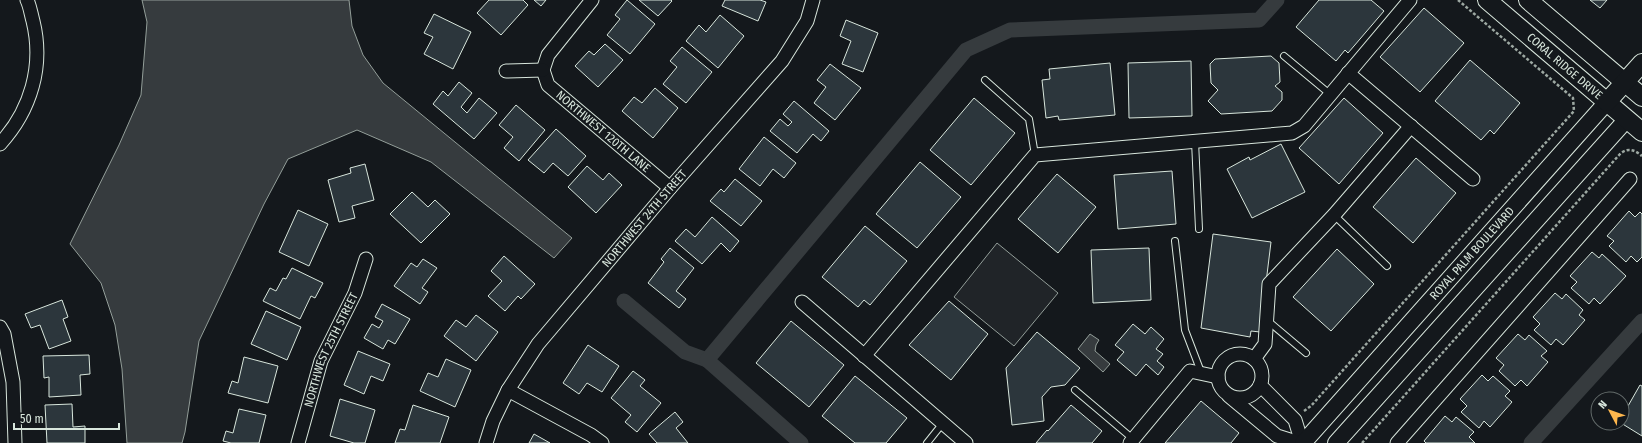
<svg xmlns="http://www.w3.org/2000/svg" width="1642" height="443" font-family="'Fira Sans Condensed',sans-serif">
<style>
.green{fill:#202428;stroke:#939e99}
.water{fill:#363b3e;stroke:#939e99}
.lines{fill:none;stroke-linecap:round;stroke-linejoin:round}
.canal{stroke:#363b3e;stroke-width:15}
.building{fill:#2c363c;stroke:#d8e6dc}
.service-casing{stroke:#d8e6dc;stroke-width:8}
.minor-casing{stroke:#d8e6dc;stroke-width:15}
.tertiary-casing{stroke:#d8e6dc;stroke-width:18}
.secondary-casing{stroke:#d8e6dc;stroke-width:20}
.path{stroke:#9da8a2;stroke-width:2.5;stroke-dasharray:3 2;stroke-linecap:butt}
.service{stroke:#14181c;stroke-width:6}
.minor{stroke:#14181c;stroke-width:13}
.tertiary{stroke:#14181c;stroke-width:16}
.secondary{stroke:#14181c;stroke-width:18}
.labels{text-anchor:middle;dominant-baseline:central;stroke-width:3;stroke-linejoin:round;paint-order:stroke}
.street-label{font-size:12px;fill:#d8e6dc;stroke:#14181c}
</style>
<rect width="100%" height="100%" fill="#14181c"/>
<!-- green -->
<path class="green" d="M997 243 1058 293 1014 346 954 297Z"/>
<!-- water -->
<g class="water">
<path d="M142 0H349L352 26 363 55 383 83 572 238 554 258 431 162 357 130 288 159 264 204 199 341 185 432 182 443H127L122 369 115 325 101 283 70 244 119 145 141 95 147 22Z"/>
<path d="M1090 334 1099 340 1096 345 1095 351 1110 364 1103 372 1078 349Z"/>
</g>
<g class="lines">
<!-- canal -->
<g class="canal">
<path d="M624 301 685 352 707 360"/>
<path d="M801 443 707 360 966 50 1010 30 1259 20 1277 0"/>
<path d="M1531 443 1642 321"/>
</g>
</g>
<!-- building -->
<g class="building">
<path d="M489 0H523L528 5 501 35 477 13Z"/>
<path d="M534 0H546L541 6Z"/>
<path d="M627 0 655 24 630 54 607 35 620 19 615 15Z"/>
<path d="M639 0H671L672 1 658 16Z"/>
<path d="M725 0H760L766 2 758 21 722 6Z"/>
<path d="M1319 0H1371L1384 11 1348 53 1345 50 1336 61 1296 27Z"/>
<path d="M1590 0H1607L1600 8Z"/>
<path d="M1424 8 1464 43 1420 92 1380 57Z"/>
<path d="M434 14 471 32 453 69 424 54 433 37 424 33Z"/>
<path d="M720 15 744 36 718 68 686 41 699 25 706 32Z"/>
<path d="M846 20 878 33 863 72 842 64 851 41 840 36Z"/>
<path d="M605 44 623 60 598 87 575 66 589 51 594 55Z"/>
<path d="M682 47 712 72 686 103 663 84 677 67 670 61Z"/>
<path d="M1271 56 1279 63 1280 82 1275 86 1282 92V100L1272 111 1221 114 1208 101 1218 90 1211 83 1210 64 1215 59Z"/>
<path d="M1470 60 1520 103 1494 134 1490 130 1481 140 1435 101Z"/>
<path d="M1191 61 1192 116 1129 118 1128 63Z"/>
<path d="M1110 63 1115 115 1059 120 1058 116 1046 118 1042 80 1050 79 1049 69Z"/>
<path d="M830 64 861 88 835 120 814 103 826 87 817 80Z"/>
<path d="M459 82 472 93 461 107 467 113 479 98 497 113 474 139 433 104 443 91 448 96Z"/>
<path d="M655 88 678 108 653 138 622 111 634 97 642 103Z"/>
<path d="M974 98 1015 133 971 185 930 150Z"/>
<path d="M1344 98 1383 133 1339 184 1299 148Z"/>
<path d="M794 101 829 131 821 141 813 134 797 153 770 131 780 119 788 126 792 122 783 114Z"/>
<path d="M516 105 545 130 519 161 504 148 513 137 499 125Z"/>
<path d="M556 129 586 156 568 176 553 163 544 173 528 160Z"/>
<path d="M764 137 796 163 784 178 773 169 760 186 739 169Z"/>
<path d="M1281 144 1305 192 1252 218 1227 169 1249 157 1250 160Z"/>
<path d="M1416 158 1456 193 1413 243 1373 207Z"/>
<path d="M920 162 961 197 917 248 876 214Z"/>
<path d="M365 164 374 200 352 206 355 218 339 222 328 180 351 173 350 168Z"/>
<path d="M587 166 603 180 609 173 622 185 596 213 568 187Z"/>
<path d="M1172 171 1176 224 1118 229 1114 175Z"/>
<path d="M1057 174 1096 207 1058 253 1018 219Z"/>
<path d="M735 179 762 201 741 226 710 201 721 189 724 192Z"/>
<path d="M412 192 428 207 435 200 450 214 421 243 390 214Z"/>
<path d="M298 210 328 224 309 266 279 252Z"/>
<path d="M1629 211 1635 217 1640 212 1642 214V257L1637 262 1631 256 1626 262 1609 246 1614 241 1607 236Z"/>
<path d="M712 217 739 241 730 252 721 243 702 264 675 241 686 229 695 237Z"/>
<path d="M865 226 907 261 870 305 864 300 858 307 822 277Z"/>
<path d="M1213 234 1271 242 1260 332 1251 331 1250 337 1201 328Z"/>
<path d="M670 248 694 268 676 291 686 299 679 308 648 283 664 262 661 259Z"/>
<path d="M1149 248 1151 300 1093 303 1091 250Z"/>
<path d="M1337 249 1374 284 1331 331 1293 297Z"/>
<path d="M1592 252 1599 258 1602 254 1626 276 1600 304 1594 298 1589 304 1571 288 1577 282 1570 276Z"/>
<path d="M504 256 535 284 521 299 518 296 505 311 488 296 502 281 491 271Z"/>
<path d="M423 259 437 268 422 288 428 292 420 304 394 286 411 263 417 267Z"/>
<path d="M292 268 323 283 315 298 311 296 300 319 263 301 270 288 276 291 283 278 286 279Z"/>
<path d="M1555 293 1562 299 1566 294 1583 310 1579 315 1585 320 1563 345 1556 339 1551 345 1534 330 1540 324 1533 317Z"/>
<path d="M62 300 68 317 63 319 71 341 49 349 40 325 31 328 25 314Z"/>
<path d="M949 301 988 334 951 380 909 345Z"/>
<path d="M382 304 410 319 395 344 388 340 383 349 364 338 372 324 379 328 383 321 375 317Z"/>
<path d="M266 311 301 327 287 360 251 344Z"/>
<path d="M476 315 498 332 476 361 444 336 456 320 466 327Z"/>
<path d="M791 321 844 365 809 407 756 363Z"/>
<path d="M1133 324 1145 334 1151 327 1164 339 1156 349 1163 354 1157 361 1164 367 1158 375 1146 364 1136 376 1117 360 1124 352 1115 345Z"/>
<path d="M1037 332 1080 368 1065 385 1051 387 1042 397 1044 421 1012 425 1006 368Z"/>
<path d="M1518 334 1525 340 1529 335 1547 351 1541 356 1548 362 1527 386 1521 380 1515 386 1499 371 1504 365 1496 358Z"/>
<path d="M588 345 619 366 602 392 587 383 579 394 563 383Z"/>
<path d="M358 351 390 364 383 381 371 376 364 394 344 385Z"/>
<path d="M89 355 90 374 80 375 81 395 49 397V377L44 378 43 356Z"/>
<path d="M244 357 278 366 268 403 228 393 232 381 238 383Z"/>
<path d="M446 359 471 370 455 407 420 391 428 373 438 377Z"/>
<path d="M633 371 645 380 640 386 661 403 637 432 625 422 631 415 611 398Z"/>
<path d="M1482 375 1488 381 1493 376 1510 391 1505 396 1512 402 1490 427 1484 421 1479 428 1461 412 1467 406 1460 399Z"/>
<path d="M855 376 907 418 886 443H855L822 416Z"/>
<path d="M1640 385 1642 386V436L1621 423 1622 402 1628 406Z"/>
<path d="M340 399 375 410 365 443H354L330 436Z"/>
<path d="M1201 401 1239 433 1231 443H1165Z"/>
<path d="M72 404 73 427 85 426V443H47L45 405Z"/>
<path d="M413 405 449 417 440 443H395L400 429 405 430Z"/>
<path d="M1071 405 1102 431 1092 443H1036L1047 430 1048 431Z"/>
<path d="M239 409 266 415 259 443H231L223 441 226 431 233 433Z"/>
<path d="M675 412 683 422 676 428 688 443H657L649 434Z"/>
<path d="M1445 416 1452 422 1456 417 1474 432 1469 437 1475 443H1426L1424 441Z"/>
<path d="M534 434 550 443H529Z"/>
</g>
<g class="lines">
<defs>
<g id="service">
<path d="M1284 56 1331 95"/>
<path d="M985 80 1029 119 1035 155"/>
<path d="M1195 141 1199 229"/>
<path d="M1334 215 1387 266"/>
<path d="M1175 241 1185 330 1201 372"/>
<path d="M1268 321 1306 353"/>
<path d="M1075 390 1133 439"/>
<path d="M927 443 943 423"/>
</g>
<g id="minor">
<path id="s1" d="M543 70 548 85 670 188"/>
<path d="M543 70 548 55 592 0"/>
<path d="M506 71 543 70"/>
<path d="M1348 73 1473 179"/>
<path d="M0 144C31 110 44 66 33 21 31 14 30 6 27 0"/>
<path d="M802 302 966 443"/>
<path d="M0 327 4 334 13 382 15 443"/>
<circle cx="1240" cy="376" r="22"/>
<path d="M864 356 1035 155 1292 133 1304 126 1410 0"/>
<path d="M1254 359 1265 344 1269 284 1334 215 1411 126"/>
<path d="M1260 385 1295 420 1302 443"/>
<path d="M508 390 591 435 602 443"/>
<path d="M1229 396 1277 436 1299 443"/>
<path id="s2" d="M298 443 321 361 355 293 366 259"/>
<path id="s3" d="M486 443 493 421 508 390 538 344 670 188 782 61 807 21 813 0"/>
<path d="M1130 443 1190 371 1218 377"/>
<path d="M1397 443 1630 179"/>
</g>
<g id="tertiary">
<path id="s4" d="M1303 443 1607 102"/>
<path d="M1336 443 1627 119"/>
</g>
<g id="secondary">
<path id="s5" d="M1487 0 1642 132"/>
<path d="M1528 0 1642 97"/>
<path d="M1607 102 1642 63"/>
</g>
</defs>
<!-- service casing -->
<use href="#service" class="service-casing"/>
<!-- minor casing -->
<use href="#minor" class="minor-casing"/>
<!-- tertiary casing -->
<use href="#tertiary" class="tertiary-casing"/>
<!-- secondary casing -->
<use href="#secondary" class="secondary-casing"/>
<!-- path -->
<g class="path">
<path d="M1304 411 1311 406 1574 111 1573 98 1458 0"/>
<path d="M1362 443 1620 154C1628 147 1635 150 1642 156"/>
</g>
<!-- service -->
<use href="#service" class="service"/>
<!-- minor -->
<use href="#minor" class="minor"/>
<!-- tertiary -->
<use href="#tertiary" class="tertiary"/>
<!-- secondary -->
<use href="#secondary" class="secondary"/>
</g>
<g class="labels">
<!-- street labels -->
<g class="street-label">
<text stroke="none"><textPath href="#s5" startOffset="102">CORAL RIDGE DRIVE</textPath></text>
<text stroke="none"><textPath href="#s1" startOffset="88">NORTHWEST 120TH LANE</textPath></text>
<text stroke="none"><textPath href="#s3" startOffset="277">NORTHWEST 24TH STREET</textPath></text>
<text stroke="none"><textPath href="#s4" startOffset="254">ROYAL PALM BOULEVARD</textPath></text>
<text stroke="none"><textPath href="#s2" startOffset="99">NORTHWEST 25TH STREET</textPath></text>
</g>
</g>
<!-- north arrow -->
<g transform="translate(1610 411) rotate(311)"><circle r="19" fill="#14181c" stroke="#626a69"/>
<path d="M0-3L7 15L0 10L-7 15Z" fill="#ffb74d"/>
<text y="-6" font-size="11" font-weight="bold" text-anchor="middle" fill="#d8e6dc">N</text>
</g>
<!-- scale -->
<path d="M14 423v6h105v-6" fill="none" stroke="#d8e6dc" stroke-width="2"/>
<text x="20" y="423" font-size="12" fill="#d8e6dc" stroke="#14181c" stroke-width="3" paint-order="stroke">50 m</text>
</svg>
